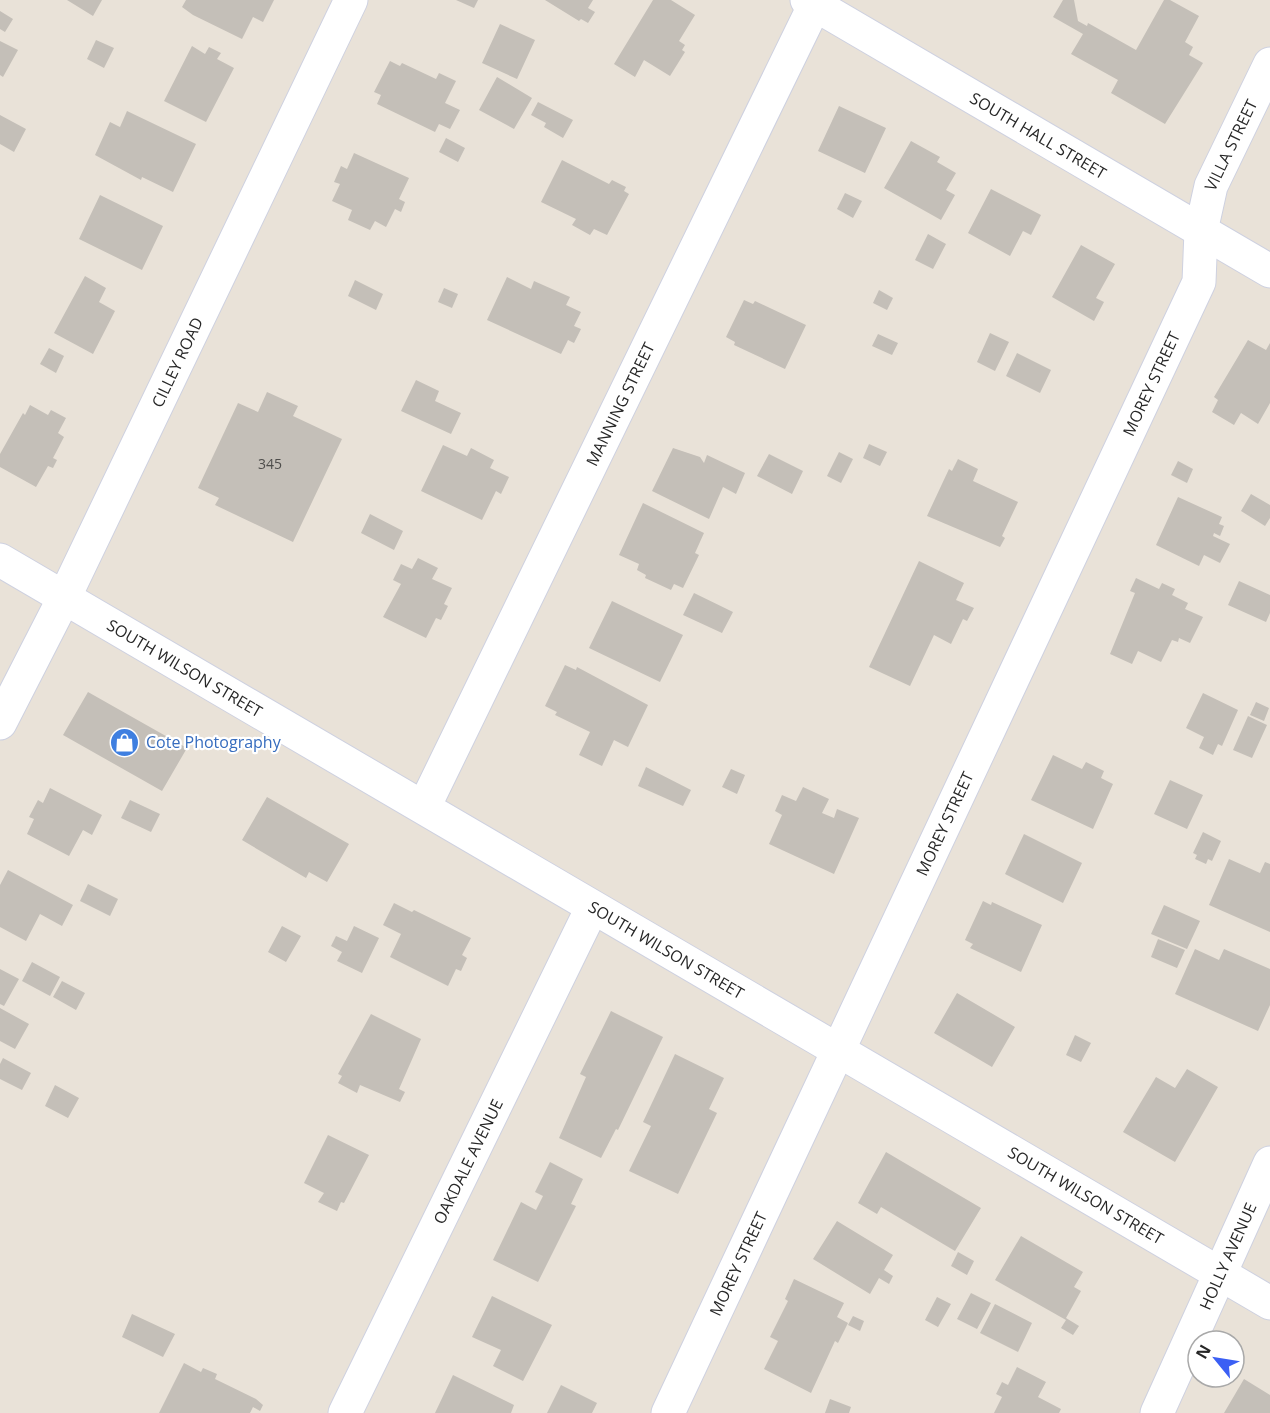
<svg xmlns="http://www.w3.org/2000/svg" width="1270" height="1413" font-family="'Open Sans',sans-serif">
<rect width="100%" height="100%" fill="#e9e2d8"/>
<path fill="#c4bfb8" d="M67,0H102L93,16Z
M186,0H274L263,22L253,17L242,39L193,15L182,7Z
M456,0H478L474,8Z
M545,0H593L588,8L595,12L588,23L581,19L579,21Z
M653,0H671L695,15L679,41L685,45L682,50L685,52L670,76L644,60L635,77L614,64Z
M1063,0H1074L1078,21L1087,26L1088,23L1136,50L1164,0H1170L1199,16L1185,42L1193,47L1189,55L1203,63L1165,124L1111,93L1118,80L1071,54L1083,34L1053,17Z
M0,11L13,19L5,32L0,29Z
M500,24L535,40L517,79L482,63Z
M96,40L114,48L104,68L87,59Z
M0,41L18,50L3,77L0,75Z
M192,46L205,54L209,47L221,53L217,59L234,68L206,122L164,101Z
M390,61L400,66L402,63L436,79L439,73L456,81L445,103L460,110L450,129L439,124L435,132L377,104L381,95L374,92Z
M497,77L532,98L514,129L479,110Z
M538,102L573,120L563,138L544,127L546,123L531,115Z
M839,106L886,128L865,173L818,151Z
M127,111L196,144L173,192L142,177L141,180L95,155L110,122L120,127Z
M0,115L26,129L14,152L0,144Z
M446,138L465,148L458,162L439,152Z
M911,141L940,157L937,162L956,173L946,190L955,195L941,220L884,188Z
M354,153L409,178L399,199L405,202L401,212L395,209L386,227L375,221L370,230L348,220L352,210L332,201L340,184L334,182L341,166L347,169Z
M562,160L609,184L612,180L626,187L624,191L629,194L607,235L594,229L590,235L572,225L576,219L541,202Z
M991,189L1041,215L1031,235L1023,231L1010,256L968,233Z
M845,193L862,201L853,218L837,209Z
M100,195L163,226L142,270L79,239Z
M928,234L946,244L933,269L915,260Z
M1081,245L1115,264L1096,298L1104,302L1094,321L1052,297Z
M85,276L106,288L99,302L115,311L93,354L54,333Z
M507,277L531,289L534,281L570,297L566,305L581,312L574,326L581,329L574,343L568,340L561,354L487,320Z
M355,280L383,294L376,310L348,296Z
M444,288L458,294L452,308L438,302Z
M879,290L893,298L887,310L873,303Z
M744,300L753,304L755,301L806,325L785,369L734,345L735,342L726,337Z
M990,333L1009,342L995,371L977,362Z
M878,334L898,343L892,355L872,346Z
M1248,340L1266,350L1270,343V403L1258,424L1241,413L1234,425L1212,412L1218,400L1214,397Z
M49,348L64,356L56,373L40,364Z
M1017,353L1051,370L1040,393L1006,376Z
M416,380L439,391L435,401L461,413L451,434L401,411Z
M267,392L298,406L293,416L342,439L293,542L215,505L219,498L198,488L238,403L258,412Z
M30,405L48,415L51,410L66,418L58,433L64,437L53,458L57,460L53,468L48,466L36,487L0,467V454L23,413L25,415Z
M869,444L887,452L880,466L863,458Z
M443,445L467,456L471,448L494,460L490,468L509,477L501,494L496,491L482,520L421,491Z
M673,448L700,457L704,463L707,455L745,473L736,494L723,487L709,519L652,491Z
M839,452L853,459L841,483L827,476Z
M769,454L803,471L792,494L757,476Z
M958,459L978,469L973,481L1018,502L1002,536L1005,538L1000,547L927,516L949,469L952,471Z
M1178,461L1193,469L1187,483L1171,475Z
M1251,494L1270,505V518L1265,526L1241,511Z
M1178,497L1222,517L1219,524L1224,526L1220,536L1214,533L1213,536L1230,544L1220,563L1204,555L1199,566L1156,545Z
M643,503L704,533L695,553L699,555L683,588L674,584L671,590L645,578L646,575L637,570L639,564L619,555Z
M370,514L403,531L394,550L361,533Z
M418,558L438,568L432,579L452,588L444,604L448,606L441,620L436,618L426,638L383,617L401,584L393,580L401,564L412,569Z
M919,561L964,583L956,600L974,608L967,621L963,619L951,644L934,635L910,686L869,667Z
M1136,578L1159,589L1162,583L1175,589L1172,595L1188,603L1185,609L1203,617L1190,643L1179,638L1178,642L1172,640L1161,662L1138,651L1132,664L1110,654L1135,593L1130,591Z
M1239,581L1270,595V613L1266,622L1228,605Z
M694,593L733,612L722,633L683,615Z
M612,601L683,635L660,682L589,648Z
M565,665L576,670L577,667L648,705L628,747L614,740L602,766L579,755L590,732L555,715L557,712L545,706Z
M88,692L187,748L162,791L63,735Z
M1203,693L1238,710L1222,746L1218,744L1213,755L1199,748L1204,737L1186,728Z
M1256,702L1269,708L1264,721L1250,715Z
M1248,716L1267,725L1252,758L1233,750Z
M1053,755L1082,769L1086,762L1104,771L1101,778L1113,784L1093,829L1031,800Z
M646,767L691,790L683,806L638,786Z
M731,769L745,775L737,794L722,787Z
M1170,780L1203,795L1187,829L1154,814Z
M803,787L829,799L822,813L834,818L837,809L859,818L834,874L769,844L782,815L775,811L782,795L796,801Z
M50,788L102,815L92,835L83,830L69,856L27,834L34,819L29,817L38,800L43,803Z
M267,797L349,844L327,882L309,872L306,878L242,840Z
M130,800L160,814L151,832L121,818Z
M1203,832L1221,841L1212,861L1208,859L1206,864L1195,859L1197,855L1193,853Z
M1024,834L1082,863L1063,903L1005,874Z
M1229,859L1260,873L1265,862L1270,864V932L1209,905Z
M8,870L73,905L62,926L40,914L26,941L0,927V885Z
M88,884L118,899L110,916L80,901Z
M983,901L991,905L992,902L1042,925L1021,972L970,948L973,944L965,940Z
M394,903L412,912L414,910L471,938L462,955L467,958L461,971L456,969L448,986L390,957L401,934L383,925Z
M1164,905L1200,921L1187,949L1151,934Z
M282,926L301,936L286,962L268,952Z
M354,926L379,938L362,973L337,961L342,952L331,946L336,936L347,941Z
M1158,939L1185,950L1177,968L1151,957Z
M1195,949L1219,960L1224,949L1270,969V1005L1258,1031L1175,994Z
M32,962L60,977L50,996L22,981Z
M0,969L19,979L4,1006L0,1004Z
M62,981L85,993L76,1010L53,997Z
M957,993L1015,1027L992,1067L934,1033Z
M0,1008L29,1024L15,1049L0,1041Z
M611,1011L663,1037L618,1130L616,1129L601,1158L559,1138L586,1077L580,1074Z
M371,1014L421,1039L399,1089L405,1092L400,1102L360,1085L357,1093L338,1083L342,1076L338,1074Z
M1075,1035L1091,1043L1081,1062L1066,1055Z
M675,1054L724,1078L709,1109L717,1113L678,1194L629,1171L651,1126L643,1122Z
M3,1058L31,1073L22,1090L0,1079V1064Z
M1187,1069L1218,1087L1175,1162L1123,1132L1156,1077L1175,1088Z
M55,1085L79,1098L68,1118L45,1106Z
M328,1135L369,1155L344,1203L341,1202L337,1211L318,1202L324,1193L304,1183Z
M886,1152L981,1208L955,1251L881,1207L877,1214L858,1203Z
M550,1162L583,1179L571,1204L576,1206L538,1282L493,1260L521,1202L536,1210L543,1196L535,1192Z
M837,1221L893,1255L884,1270L893,1276L889,1284L879,1278L870,1294L813,1259Z
M1021,1236L1083,1272L1074,1287L1081,1291L1066,1318L1079,1326L1073,1335L1061,1328L1066,1320L995,1280Z
M958,1252L974,1261L967,1275L951,1266Z
M794,1279L844,1303L837,1317L848,1323L838,1343L835,1341L811,1393L764,1369L778,1341L770,1337L788,1301L785,1299Z
M971,1293L991,1303L977,1329L957,1319Z
M492,1296L552,1325L523,1381L493,1366L501,1350L472,1337Z
M937,1297L951,1304L938,1327L925,1320Z
M995,1304L1032,1323L1018,1352L980,1333Z
M132,1314L175,1334L163,1357L122,1337Z
M853,1316L864,1321L860,1331L848,1325Z
M184,1363L201,1372L203,1368L217,1374L215,1379L256,1399L263,1405L260,1411L253,1407L250,1413H159Z
M1017,1367L1046,1382L1038,1397L1061,1409L1059,1413H994L1002,1397L996,1394L1002,1382L1008,1385Z
M453,1375L514,1405L511,1413H435Z
M1244,1379L1270,1395V1413H1224Z
M561,1385L597,1403L592,1413H547Z
M830,1399L851,1407L849,1413H825Z"/>
<g fill="none" stroke-linecap="round" stroke-linejoin="round">
<defs>
<g id="street">
<path id="s1" d="M807,0L1270,271"/>
<path id="s2" d="M0,560L1270,1303"/>
<path id="s3" d="M424,807L817,0"/>
<path id="s4" d="M345,1413L592,908"/>
<path id="s5" d="M668,1413L1199,282L1201,231L1211,186L1270,64"/>
<path id="s6" d="M1157,1413L1270,1163"/>
</g>
<g id="secondary">
<path id="s7" d="M0,723L64,598L351,0"/>
</g>
</defs>
<use href="#street" stroke="#ced1e0" stroke-width="35"/>
<use href="#secondary" stroke="#ced1e0" stroke-width="35"/>
<use href="#street" stroke="#fff" stroke-width="33"/>
<use href="#secondary" stroke="#fff" stroke-width="33"/>
</g>
<defs>
<symbol id="shop-disc" viewBox="-11 -11 22 22"><circle r="9.5" fill="#3f7fe0" stroke="#fff"/><path d="M-5-2.5h2.3a2.7 3.5 0 0 1 5.4 0H5L5.5 6h-11ZM-1.5-2.5h3a1.5 2.3 0 0 0-3 0Z" fill="#fff"/></symbol>
</defs>
<g fill-rule="evenodd">
<use href="#shop-disc" x="108" y="726" width="33" height="33"/>
</g>
<g text-anchor="middle" stroke-width="4.5" stroke-linejoin="round" paint-order="stroke">
<g font-size="14" fill="#4e4d4b">
<text x="270" y="469">345</text>
</g>
<g font-size="16" fill="#272727" stroke="#fff">
<text dy="6" stroke="none"><textPath href="#s1" startOffset="268">SOUTH HALL STREET</textPath></text>
<text dy="6" stroke="none"><textPath href="#s5" startOffset="1392">VILLA STREET</textPath></text>
<text dy="6" stroke="none"><textPath href="#s7" startOffset="402">CILLEY ROAD</textPath></text>
<text dy="6" stroke="none"><textPath href="#s5" startOffset="1137">MOREY STREET</textPath></text>
<text dy="6" stroke="none"><textPath href="#s3" startOffset="448">MANNING STREET</textPath></text>
<text dy="6" stroke="none"><textPath href="#s2" startOffset="214">SOUTH WILSON STREET</textPath></text>
<text dy="6" stroke="none"><textPath href="#s5" startOffset="651">MOREY STREET</textPath></text>
<text dy="6" stroke="none"><textPath href="#s2" startOffset="772">SOUTH WILSON STREET</textPath></text>
<text dy="6" stroke="none"><textPath href="#s4" startOffset="280">OAKDALE AVENUE</textPath></text>
<text dy="6" stroke="none"><textPath href="#s2" startOffset="1258">SOUTH WILSON STREET</textPath></text>
<text dy="6" stroke="none"><textPath href="#s6" startOffset="172">HOLLY AVENUE</textPath></text>
<text dy="6" stroke="none"><textPath href="#s5" startOffset="165">MOREY STREET</textPath></text>
</g>
<g font-size="16" fill="#366cbe" stroke="#fff" text-anchor="start">
<text x="146" y="748">Cote Photography</text>
</g>
</g>
<g transform="translate(1216 1359) rotate(300)"><circle r="28" fill="#ffffff" stroke="#a9a9a9" stroke-width="1.5"/>
<path d="M0-4.5L10 22L0 15L-10 22Z" fill="#3b5ff4"/>
<text y="-9" font-size="16" font-weight="bold" text-anchor="middle" fill="#272727">N</text>
</g>
</svg>
